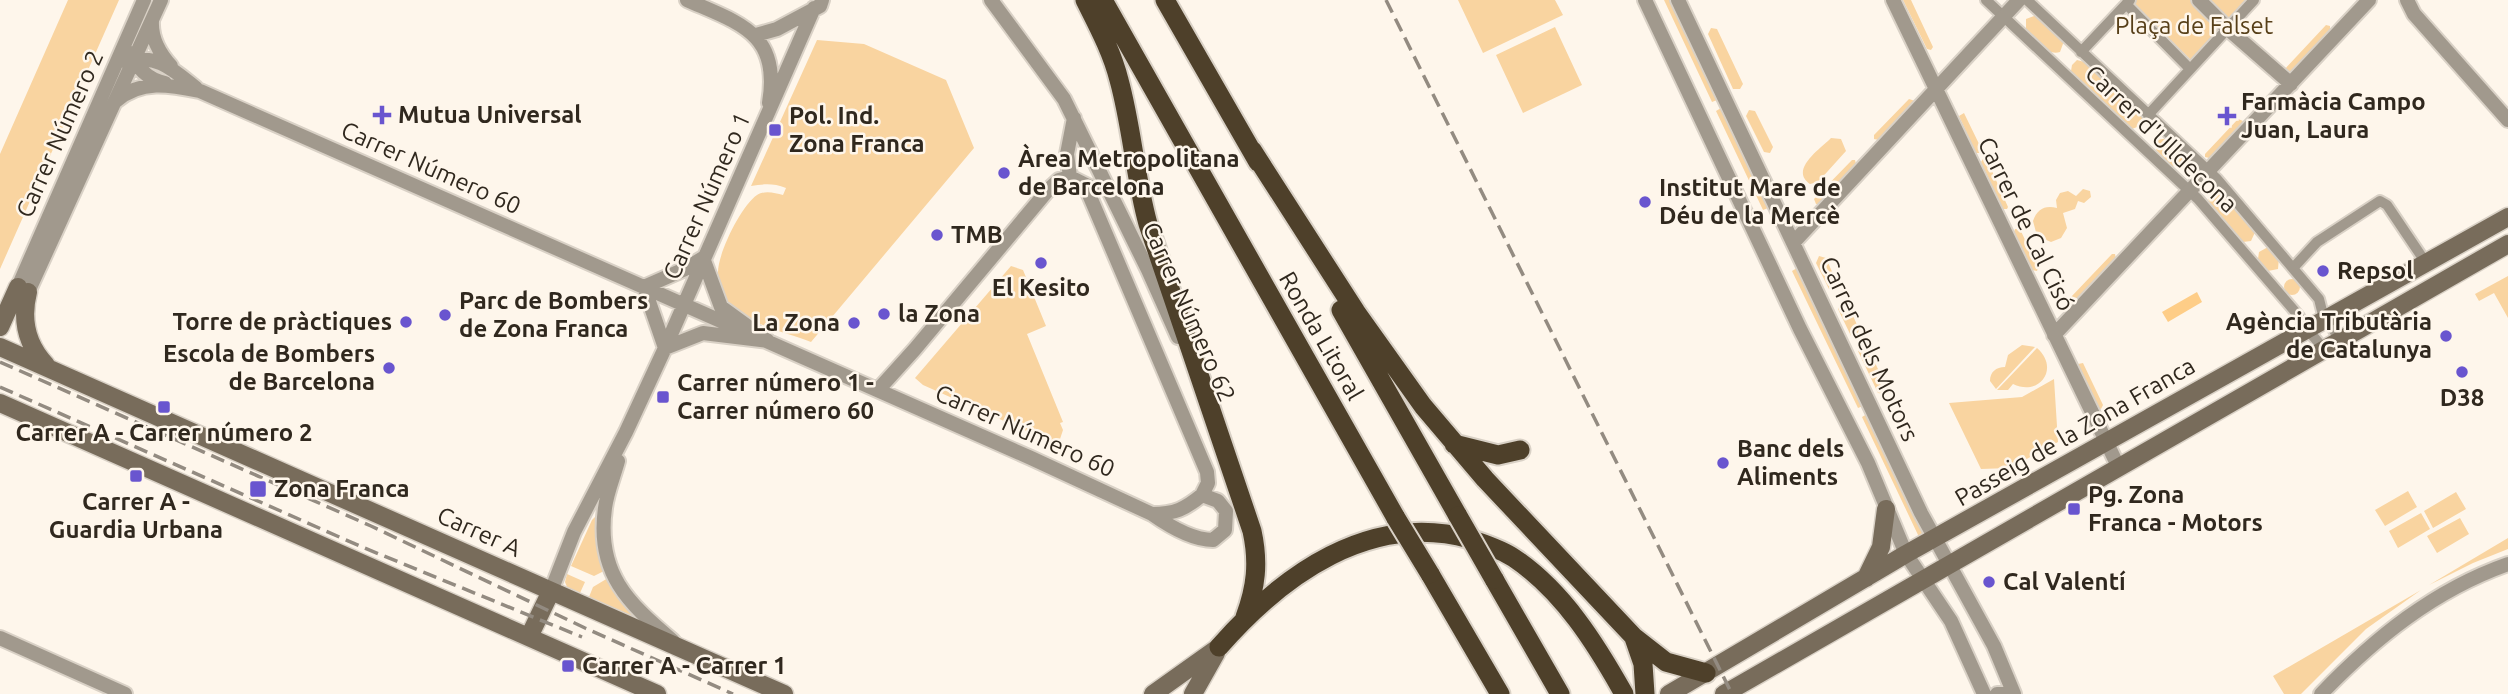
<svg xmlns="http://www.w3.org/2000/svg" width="2508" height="694" font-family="Ubuntu,sans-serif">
<rect width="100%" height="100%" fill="#fef6eb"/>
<path fill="#f9d4a0" d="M68,0H119L0,269V154Z
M1458,0H1555L1563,15L1483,53Z
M1664,0H1670L1717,100L1712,102Z
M1903,0H1911L1933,47L1931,50L1927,49Z
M2130,0H2254L2195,64Z
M2037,15L2064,41L2060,52C2046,56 2035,40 2026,31V19Z
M2326,25L2330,26V29L2289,74L2284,70Z
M1555,27L1582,85L1523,113L1496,55Z
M1711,28L1717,29L1743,84L1740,89H1733L1708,34Z
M817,40L864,44L946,80L974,148L811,342C788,333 748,324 731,306C723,297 718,284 718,272C718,253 741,206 757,195C765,190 775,193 783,195L786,188C773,183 764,184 751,186Z
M2077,60L2088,63L2140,112L2143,117L2137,127L2132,129L2071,71L2072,65Z
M1909,99L1915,101L1913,104L1879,140L1874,139V135Z
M1721,108L1768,208L1763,210L1716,111Z
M1749,110L1755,111L1773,147L1770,153L1764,152L1746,116Z
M1964,113L1982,150L1981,153H1976L1959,116Z
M2238,119L2243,121L2242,123L2209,158L2205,157V154Z
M1831,138L1841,139L1846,151L1818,182L1810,184C1789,170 1820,149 1831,138Z
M2168,138L2184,155L2185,159L2178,167L2172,166L2156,150L2157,140Z
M1983,159L1987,160L2008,207L2007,209H2003L1981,162Z
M1852,160H1855L1856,164L1819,204H1816L1814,199Z
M2083,189L2090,191L2091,197L2084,203L2078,201L2075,209L2063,213L2067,228L2061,238L2051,242L2037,236L2033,221C2037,209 2045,205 2057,208L2056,200L2060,193L2068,191L2076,196Z
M2215,190H2222L2256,230L2251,241L2243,242L2210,203L2208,199L2210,194Z
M2015,229H2020L2038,268L2037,271L2032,270L2014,232Z
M2268,247L2279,257L2278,269L2268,271L2258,259L2259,252Z
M2112,254H2115L2116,259L2076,301H2073L2071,297Z
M1819,256L1826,258L1837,283L1834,289H1829L1816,263Z
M1011,266L1023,270L1046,326L1027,334L1063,422L1060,423L1063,430L1058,445L923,385L915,378Z
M1797,268L1863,406L1858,408L1792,271Z
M2508,276V318L2494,293L2479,301L2475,294Z
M2284 287a8 8 0 1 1 16 0a8 8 0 1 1-16 0Z
M1841,303L1848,305L1859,329L1857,336H1851L1838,309Z
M1861,344L1867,346L1887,388L1885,394L1878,393L1858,351Z
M2022,345L2035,347L1996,389L1990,381C1990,372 1996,367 2005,367L2008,355Z
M2037,348C2060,368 2040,397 2013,384L2008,390H1997Z
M2083,363L2103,405L2101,409L2098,408L2078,366V364Z
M2054,379L2058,442L2010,468L1981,469L1949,403L2022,397Z
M1867,414L1924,536L1919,537L1862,417Z
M2408,491L2417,507L2385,526L2375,510Z
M2456,492L2466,509L2433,528L2424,511Z
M2421,513L2430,529L2398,548L2389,531Z
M596,516L606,570L594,576L571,566L592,520Z
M2460,518L2469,534L2437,553L2427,536Z
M2508,538V549L2473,563L2429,585Z
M567,574L585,582L580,593L567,587L565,582Z
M608,578L633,614L632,616L589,597L593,587Z
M2421,590L2366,629L2301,694H2284L2273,676Z"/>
<path fill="#fecd87" d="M2197,292L2202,302L2168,322L2162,312Z"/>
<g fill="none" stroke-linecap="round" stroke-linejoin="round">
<defs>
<path id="pedestrian" d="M1986,0L2198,199L2298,315L2307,329L2324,349
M2027,0L2217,179L2319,299L2322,311L2340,340
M2126,4L2190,69
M2081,52L2130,0
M2148,115L2254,0
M2294,267L2317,242L2380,201L2387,205L2422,257"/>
<path id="minor" d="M687,0C739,23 781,33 769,103
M991,0L1064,99L1148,270L1178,337
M1645,0L1800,329L1868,463L1906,554L1951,621L1984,694
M1678,0L1921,513L1994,646L2014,694
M1893,0L2118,466
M2199,0L2228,29L2291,84
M2407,0L2414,14L2508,120
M152,21C151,38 160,54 171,66
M756,35L777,29L820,6L822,0
M133,53C137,70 148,79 165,83
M128,64C154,50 177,73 196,88
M116,101C141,79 170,85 200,91L1031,458L1152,514C1169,526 1192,540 1213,540L1225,530L1226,511L1218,501L1202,495C1185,509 1175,514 1152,514
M1070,177L1067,154L1074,118
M1085,185L1207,472L1208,483L1202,495
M1794,242L2019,0
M703,258L721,307L768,341L703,333L665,348L644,287L685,269Z
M18,287L144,0
M28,292L161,0
M2054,335L2369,0
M878,390L915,349L1048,190L1059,180L1070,177L1092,188
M618,461C614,476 607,492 605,508C596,573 628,603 673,641
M551,591L574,532L626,432L665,348L814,8
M0,638L125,694
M1997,694H2003
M2321,694C2375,638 2434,590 2508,564"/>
<path id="secondary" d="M28,292C21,320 26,344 46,365
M0,327L18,287
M0,347L784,694
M0,403L657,694
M1866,578L1881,547L1886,509
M529,637L551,591
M1153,694L1219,647
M1193,694L1216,653
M1669,694L1906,554L2508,217
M1724,694L2508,244"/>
<path id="trunk" d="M1085,0C1098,26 1112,52 1119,80C1132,127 1135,177 1148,224L1252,531C1259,563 1256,587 1245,617
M1103,0L1396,518
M1165,0L1258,162
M1252,150L1356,312L1423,406L1485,479L1634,637L1666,662L1706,673
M1341,310L1458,516
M1454,444L1498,455L1520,450
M1430,574L1500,694
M1494,579L1560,694
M1634,638L1643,664L1645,694
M1219,647C1282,575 1370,511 1470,539C1484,544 1501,549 1514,558C1563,591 1596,644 1624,694"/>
</defs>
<use href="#pedestrian" stroke="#d9d1c6" stroke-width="14"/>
<use href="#minor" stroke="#d9d1c6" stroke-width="18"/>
<use href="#secondary" stroke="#d9d1c6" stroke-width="21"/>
<use href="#trunk" stroke="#d9d1c6" stroke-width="23"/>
<use href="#pedestrian" stroke="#a1998d" stroke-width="10"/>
<use href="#minor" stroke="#a1998d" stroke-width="14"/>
<use href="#secondary" stroke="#786c5b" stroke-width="18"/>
<use href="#trunk" stroke="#4e402a" stroke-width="19"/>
<path stroke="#938b81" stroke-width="3.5" stroke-dasharray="14 7" stroke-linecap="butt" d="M1386,0L1732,694
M0,362L371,526L585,628L733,694
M0,387L362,547L582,637"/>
<defs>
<path id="trunk-bridge" d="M1458,516L1494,579
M1396,518L1430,574"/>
</defs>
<use href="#trunk-bridge" stroke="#d9d1c6" stroke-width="23" stroke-linecap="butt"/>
<use href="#trunk-bridge" stroke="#4e402a" stroke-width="19"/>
</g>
<g fill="#6955cf" stroke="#fef6eb" stroke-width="2.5">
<path d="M378.5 104.5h7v7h7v7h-7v7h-7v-7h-7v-7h7z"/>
<path d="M2223.5 105.5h7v7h7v7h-7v7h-7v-7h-7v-7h7z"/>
<rect x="768" y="123" width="14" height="14" rx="3.5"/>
<circle cx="1004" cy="173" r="7"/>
<circle cx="1645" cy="202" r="7"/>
<circle cx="937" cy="235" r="7"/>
<circle cx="1041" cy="263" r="7"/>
<circle cx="2323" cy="271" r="7"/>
<circle cx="884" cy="314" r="7"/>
<circle cx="445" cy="315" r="7"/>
<circle cx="406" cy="322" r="7"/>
<circle cx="854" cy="323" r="7"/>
<circle cx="2446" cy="336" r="7"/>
<circle cx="389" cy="368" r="7"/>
<circle cx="2462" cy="372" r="7"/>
<rect x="656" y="390" width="14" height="14" rx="3.5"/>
<rect x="157" y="400" width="14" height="14" rx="3.5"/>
<circle cx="1723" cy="463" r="7"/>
<rect x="129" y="469" width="14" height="14" rx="3.5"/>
<rect x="249" y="480" width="18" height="18" rx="3.5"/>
<rect x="2067" y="502" width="14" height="14" rx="3.5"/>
<circle cx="1989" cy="582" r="7"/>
<rect x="561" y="659" width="14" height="14" rx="3.5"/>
</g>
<g text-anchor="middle" stroke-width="5" stroke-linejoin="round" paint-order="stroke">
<g font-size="24" fill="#573f18" stroke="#fef6eb">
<text x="2194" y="34">Plaça de Falset</text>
</g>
<g font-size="24" font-weight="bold" fill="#30281e" stroke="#fef6eb" text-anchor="start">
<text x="2241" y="110">Farmàcia Campo<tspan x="2241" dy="28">Juan, Laura</tspan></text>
<text x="398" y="123">Mutua Universal</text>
<text x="789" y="124">Pol. Ind.<tspan x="789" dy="28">Zona Franca</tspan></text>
<text x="1018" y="167">Àrea Metropolitana<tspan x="1018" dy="28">de Barcelona</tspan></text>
<text x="1659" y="196">Institut Mare de<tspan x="1659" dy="28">Déu de la Mercè</tspan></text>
<text x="951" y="243">TMB</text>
<text x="2337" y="279">Repsol</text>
<text x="1041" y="296" text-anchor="middle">El Kesito</text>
<text x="459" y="309">Parc de Bombers<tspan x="459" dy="28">de Zona Franca</tspan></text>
<text x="898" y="322">la Zona</text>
<text x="392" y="330" text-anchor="end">Torre de pràctiques</text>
<text x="2432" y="330" text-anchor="end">Agència Tributària<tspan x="2432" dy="28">de Catalunya</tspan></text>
<text x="840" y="331" text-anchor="end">La Zona</text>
<text x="375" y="362" text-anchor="end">Escola de Bombers<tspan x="375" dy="28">de Barcelona</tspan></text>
<text x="677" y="391">Carrer número 1 -<tspan x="677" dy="28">Carrer número 60</tspan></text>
<text x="2462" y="406" text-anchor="middle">D38</text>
<text x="164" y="441" text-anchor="middle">Carrer A - Carrer número 2</text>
<text x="1737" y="457">Banc dels<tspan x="1737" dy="28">Aliments</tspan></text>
<text x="274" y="497">Zona Franca</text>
<text x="2088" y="503">Pg. Zona<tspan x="2088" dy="28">Franca - Motors</tspan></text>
<text x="136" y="510" text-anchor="middle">Carrer A -<tspan x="136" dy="28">Guardia Urbana</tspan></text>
<text x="2003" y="590">Cal Valentí</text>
<text x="582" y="674">Carrer A - Carrer 1</text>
</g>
<g font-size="24" fill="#30281e" stroke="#fef6eb">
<text transform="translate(60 134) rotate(-66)" y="8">Carrer Número 2</text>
<text transform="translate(2161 139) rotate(44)" y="8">Carrer d'Ulldecona</text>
<text transform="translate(431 168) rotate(24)" y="8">Carrer Número 60</text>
<text transform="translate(707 196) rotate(-66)" y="8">Carrer Número 1</text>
<text transform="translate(2026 224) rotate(64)" y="8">Carrer de Cal Cisó</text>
<text transform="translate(1189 312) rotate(66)" y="8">Carrer Número 62</text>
<text transform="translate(1321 336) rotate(60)" y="8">Ronda Litoral</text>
<text transform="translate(1869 349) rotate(65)" y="8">Carrer dels Motors</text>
<text transform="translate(1025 431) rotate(24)" y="8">Carrer Número 60</text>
<text transform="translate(2075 432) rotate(-30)" y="8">Passeig de la Zona Franca</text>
<text transform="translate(479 532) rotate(24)" y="8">Carrer A</text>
</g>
</g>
</svg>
